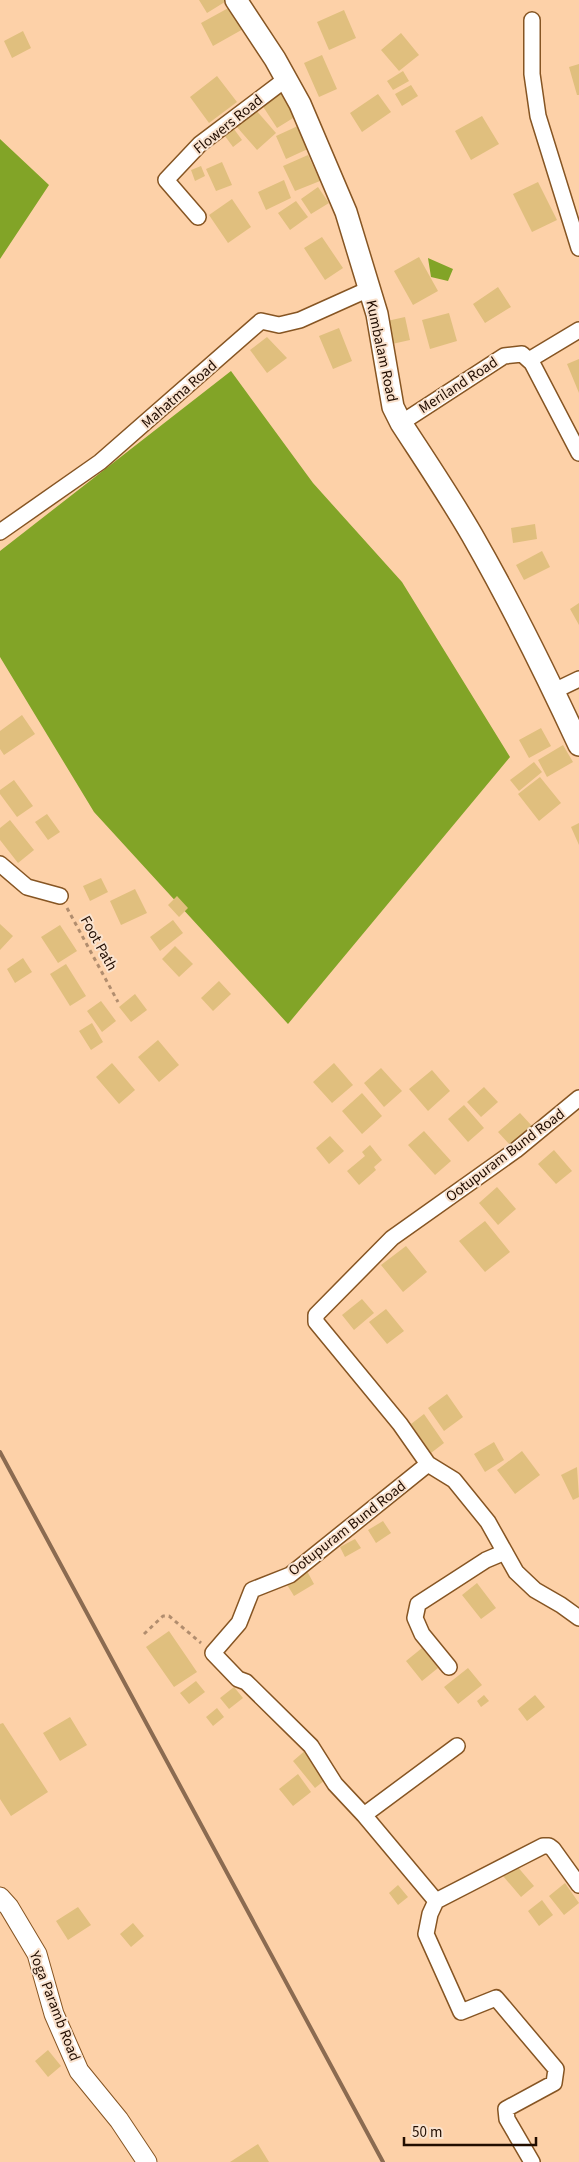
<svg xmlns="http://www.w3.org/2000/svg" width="579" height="2162" font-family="'Source Sans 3',sans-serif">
<rect width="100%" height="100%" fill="#fdd1a8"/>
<path fill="#82a427" d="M0,139L49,185L0,259Z
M428,258L453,269L448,281L431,277Z
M231,371L313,483L402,582L510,757L288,1024L94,812L0,657V551Z"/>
<path fill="#e0bf7e" d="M199,0H228L207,13Z
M232,6L245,28L213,46L201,23Z
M344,10L356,38L329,50L317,22Z
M23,31L31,48L12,58L4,41Z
M401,33L419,55L399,71L381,50Z
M322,55L337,89L319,97L304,63Z
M579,64V95H577L569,67Z
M403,71L409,81L393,90L387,81Z
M217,76L237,102L209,123L190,97Z
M411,85L418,96L402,106L395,94Z
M283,92L298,115L277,128L262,105Z
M378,94L391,112L362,132L350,113Z
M255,109L276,133L257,150L236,126Z
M482,116L499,144L471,160L455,131Z
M231,125L242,140L233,147L222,132Z
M300,125L310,148L286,159L276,136Z
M308,155L320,181L295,191L283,166Z
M222,162L232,185L216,191L206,169Z
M201,166L205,176L195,181L191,170Z
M284,180L291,198L266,210L258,192Z
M538,182L557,220L532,232L513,194Z
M318,187L329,203L311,214L301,199Z
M232,199L251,227L228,243L209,215Z
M296,201L308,217L290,230L278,213Z
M322,237L343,268L325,280L304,248Z
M419,257L438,291L413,305L394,271Z
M498,287L511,307L485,323L473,304Z
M449,313L457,341L430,349L422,320Z
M405,317L410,340L392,344L387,321Z
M339,328L352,361L333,369L319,336Z
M267,337L287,358L267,373L250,350Z
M579,359V393L567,364Z
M535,524L537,539L513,543L511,528Z
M542,551L550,567L524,580L516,565Z
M579,603V625L570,609Z
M22,715L35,734L4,755L0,749V731Z
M541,728L551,746L529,758L519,740Z
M563,745L573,762L547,777L538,760Z
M534,762L542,772L519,791L510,780Z
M540,777L561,803L539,821L518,794Z
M14,780L33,806L17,817L0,794V790Z
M47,814L60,832L48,840L35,822Z
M10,820L34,850L18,863L0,840V828Z
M579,823V845L571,827Z
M101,878L108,892L90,901L83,886Z
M135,889L147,913L121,925L110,901Z
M177,896L188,908L179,917L168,905Z
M173,920L183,933L160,951L150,937Z
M0,924L13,936L0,950Z
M60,925L77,951L58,963L41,937Z
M175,946L193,964L179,977L162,959Z
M23,958L32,972L15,983L7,969Z
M66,964L86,996L70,1006L50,974Z
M219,981L231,994L213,1011L201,998Z
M135,994L147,1010L131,1022L119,1007Z
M101,1001L116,1021L102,1032L87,1011Z
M92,1023L103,1042L91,1050L79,1031Z
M158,1040L179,1065L159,1082L138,1057Z
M112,1063L135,1090L119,1104L96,1077Z
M334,1063L353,1085L332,1103L313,1082Z
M381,1068L402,1091L384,1107L364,1083Z
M432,1070L450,1091L428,1111L409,1089Z
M484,1087L498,1102L481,1117L467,1102Z
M362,1093L382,1116L362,1134L342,1111Z
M464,1105L484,1128L468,1142L448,1119Z
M520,1113L532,1126L510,1145L498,1132Z
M424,1131L451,1161L435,1175L408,1145Z
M330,1136L344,1151L329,1164L316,1148Z
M370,1145L382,1160L374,1167L376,1170L359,1185L347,1171L365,1156L362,1152Z
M554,1150L572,1171L556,1184L538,1164Z
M497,1187L516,1209L498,1225L479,1203Z
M485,1221L510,1252L485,1272L459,1241Z
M406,1246L427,1272L403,1292L381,1265Z
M362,1299L374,1313L354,1330L342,1315Z
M386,1309L404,1331L387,1344L369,1322Z
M447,1394L463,1417L444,1431L428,1408Z
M424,1414L444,1443L431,1453L411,1424Z
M494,1442L504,1460L485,1472L474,1454Z
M522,1451L540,1475L515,1494L497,1470Z
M577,1467L579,1497L573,1500L561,1475Z
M383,1521L391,1533L376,1543L368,1530Z
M355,1539L361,1548L345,1557L340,1547Z
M307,1571L314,1584L294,1596L286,1583Z
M477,1583L496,1608L481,1619L462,1595Z
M169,1631L197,1672L174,1687L146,1647Z
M422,1648L438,1668L422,1681L406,1661Z
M468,1668L482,1685L458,1704L444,1687Z
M196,1681L205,1692L189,1704L180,1693Z
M234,1687L243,1698L229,1709L220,1698Z
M484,1695L489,1701L481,1707L477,1701Z
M535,1695L545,1707L527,1721L518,1709Z
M217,1708L224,1717L213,1726L206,1717Z
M70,1717L87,1745L60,1761L43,1733Z
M3,1723L48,1792L11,1816L0,1799V1724Z
M307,1749L316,1760L312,1764L325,1780L315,1788L293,1761Z
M298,1774L311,1792L293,1806L279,1789Z
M516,1865L534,1886L521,1897L503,1876Z
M565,1883L579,1903L564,1915L549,1896Z
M398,1885L408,1897L398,1905L389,1893Z
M542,1900L553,1915L539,1926L528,1911Z
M78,1907L91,1925L68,1940L56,1921Z
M133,1923L144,1936L131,1947L120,1934Z
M48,2050L61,2066L48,2077L35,2061Z
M258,2144L269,2162H230Z"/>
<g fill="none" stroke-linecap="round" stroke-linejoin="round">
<defs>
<path id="minor" d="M532,20V74L538,116L579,248
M198,217L166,180L200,144L286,79
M529,360L579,330
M401,423L504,356L522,354L532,363L579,453
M0,532L100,462L261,321L279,325L300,320L369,289
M554,691L579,679
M0,864L27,887L60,896
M579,1098L516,1150L392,1238L316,1315V1322L400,1424L428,1464L454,1480L488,1522L516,1572L535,1590L561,1605L579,1618
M428,1464L290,1575L252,1590L239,1623L213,1653L238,1679L246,1682L311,1746L335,1784L364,1815L436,1901
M449,1667L422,1634L415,1618L418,1604L486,1560L505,1552
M364,1815L457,1746
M436,1901L430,1914L426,1934L461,2012L496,1998L556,2069L554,2083L506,2109L507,2119L532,2162
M436,1901L543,1846H549L553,1849L579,1885"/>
<path id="tertiary" d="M0,1897L9,1907L37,1954L54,2014L79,2071L119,2120L147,2162"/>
<path id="secondary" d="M236,0L275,59L300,104L346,212L377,314L393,407L401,423C425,460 450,497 472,535C511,603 546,674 579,745"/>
</defs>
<use href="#minor" stroke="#865523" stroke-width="18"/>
<use href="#tertiary" stroke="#865523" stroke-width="21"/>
<use href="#secondary" stroke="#865523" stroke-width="24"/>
<path stroke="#b18d6e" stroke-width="3" stroke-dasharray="4 4" stroke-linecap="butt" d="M67,908L118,1002
M144,1634L163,1616H169L201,1643"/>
<use href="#minor" stroke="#fff" stroke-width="15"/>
<use href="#tertiary" stroke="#fff" stroke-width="19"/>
<use href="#secondary" stroke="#fff" stroke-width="21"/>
<path stroke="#8b6b51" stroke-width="4" d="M0,1452L383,2162"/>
</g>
<g text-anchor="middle" stroke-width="4" stroke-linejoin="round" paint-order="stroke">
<g font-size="15" fill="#210d00" stroke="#fae3cf">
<text transform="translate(228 124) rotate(-39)" y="5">Flowers Road</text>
<text transform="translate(382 351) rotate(78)" y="5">Kumbalam Road</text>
<text transform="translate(458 385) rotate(-33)" y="5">Meriland Road</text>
<text transform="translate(179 394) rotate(-41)" y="5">Mahatma Road</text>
<text transform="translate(99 943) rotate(61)" y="5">Foot Path</text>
<text transform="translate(505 1155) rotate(-37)" y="5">Ootupuram Bund Road</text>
<text transform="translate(347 1528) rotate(-38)" y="5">Ootupuram Bund Road</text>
<text transform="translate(55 2006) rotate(69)" y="5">Yoga Paramb Road</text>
</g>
</g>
<path d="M404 2137v8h132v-8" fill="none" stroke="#210d00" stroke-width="2.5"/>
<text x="412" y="2137" font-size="15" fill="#210d00" stroke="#fae3cf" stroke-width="4" paint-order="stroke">50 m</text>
</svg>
